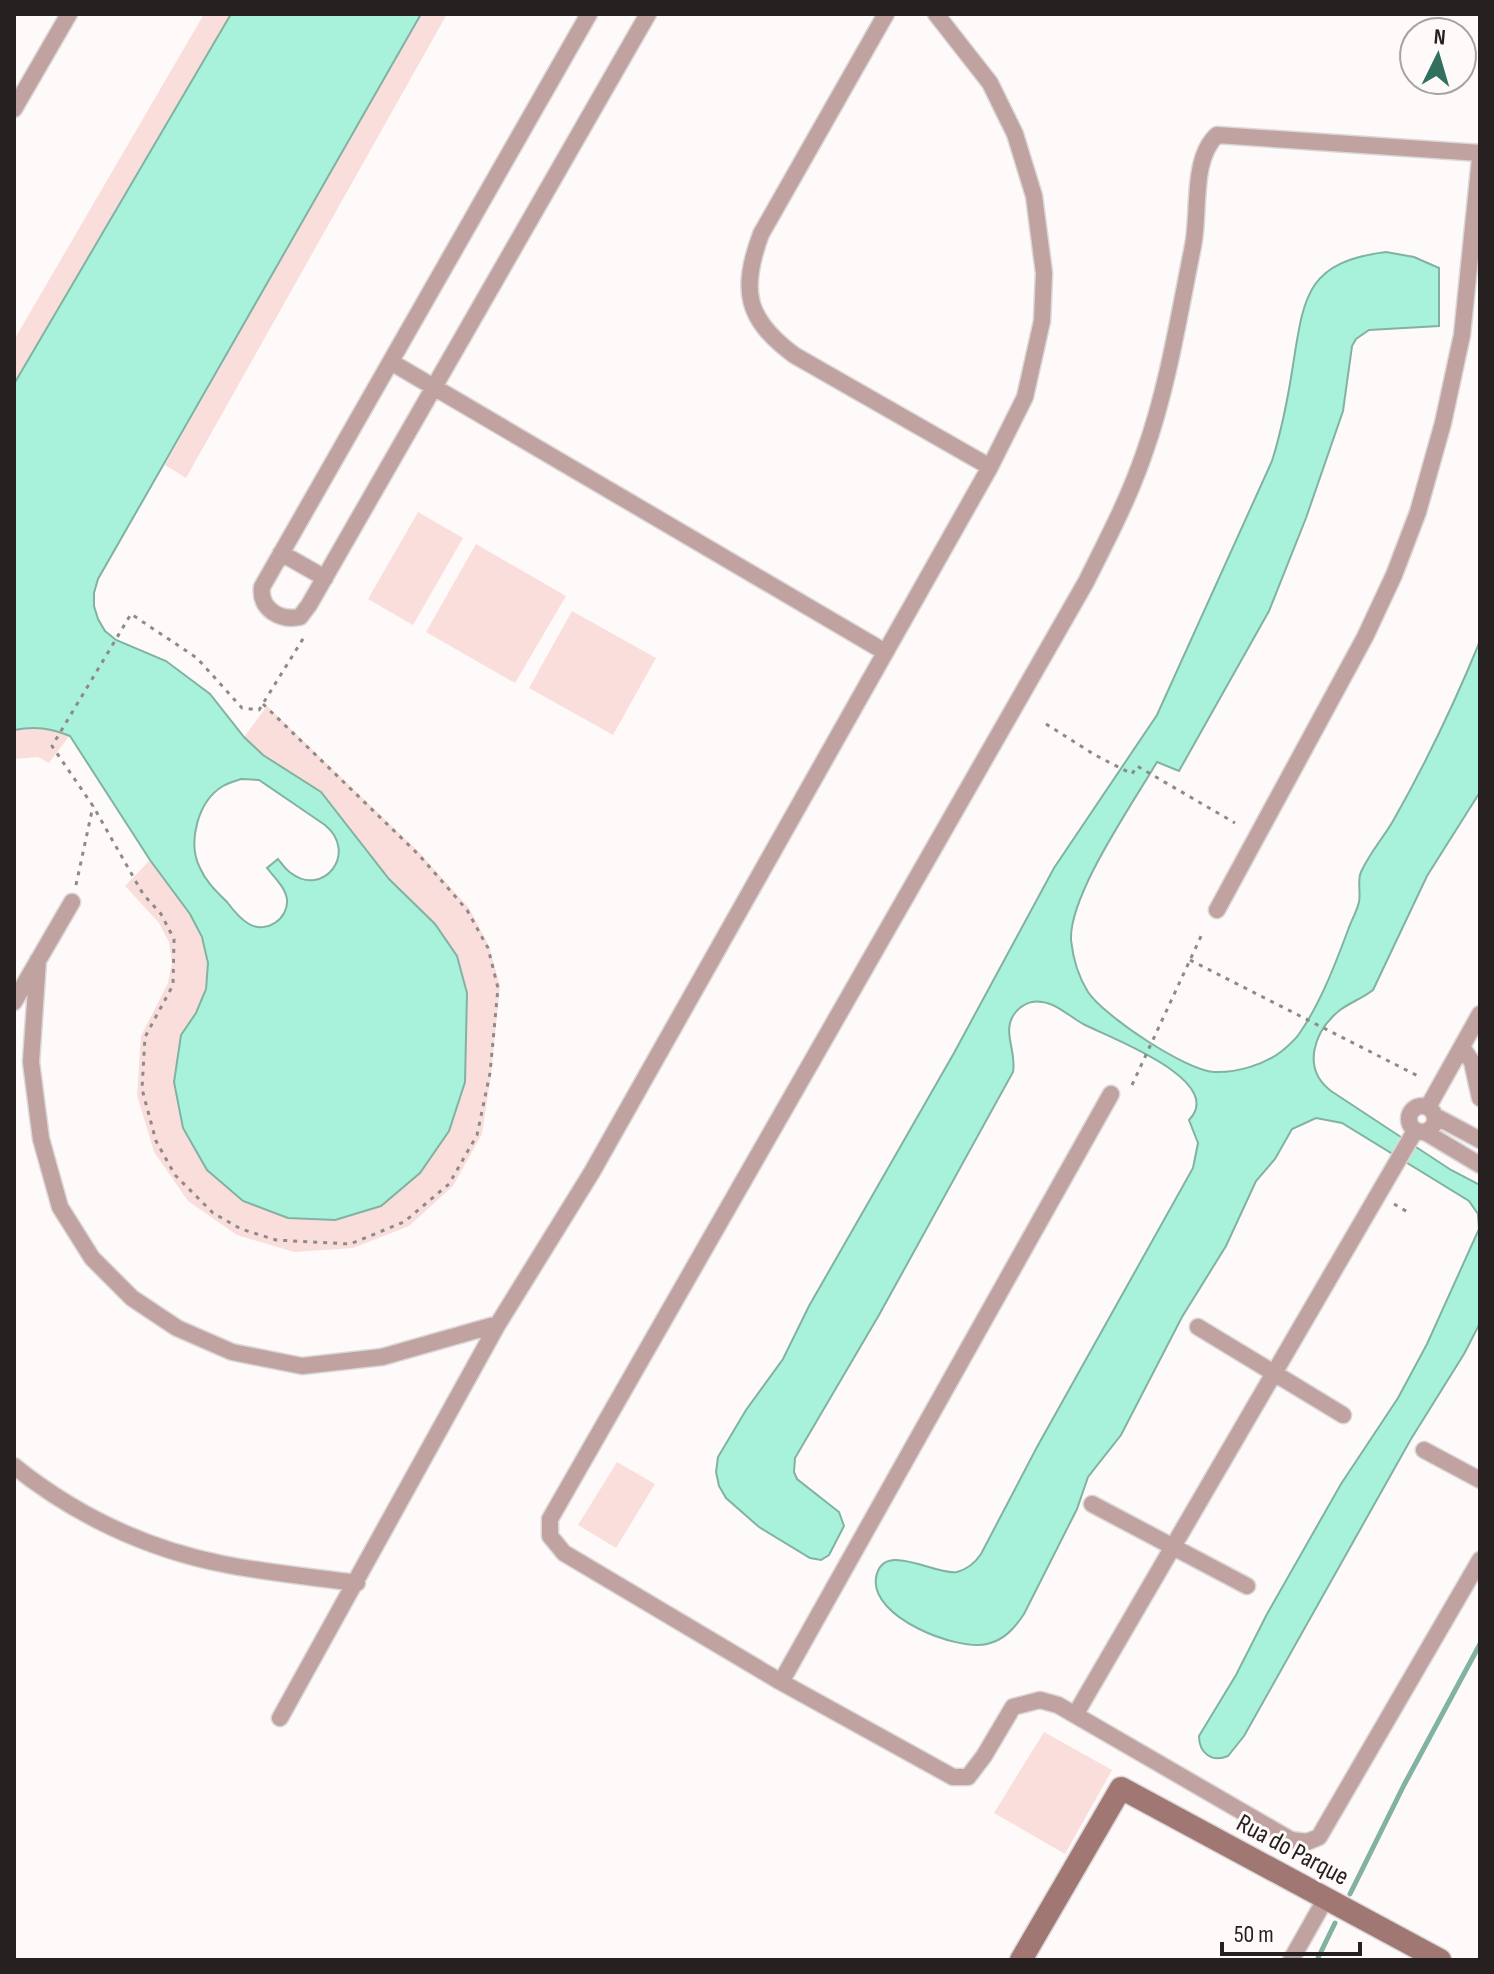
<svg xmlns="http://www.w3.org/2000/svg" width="1494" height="1974" font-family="'Sofia Sans Condensed',sans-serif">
<rect width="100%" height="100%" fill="#fefafa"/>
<path fill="#fadedc" d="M204,14H231L14,384V340Z
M421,14H447L186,478L165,465Z
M418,512L463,538L413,625L368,599Z
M476,544L566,596L515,683L426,632Z
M572,611L656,658L613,735L529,688Z
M267,706L419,852L469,908L489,946L500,986L491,1075L482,1134L453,1186L409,1226L353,1248L294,1252L237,1235L188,1201L154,1152L137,1095L141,1036L168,983L172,963L169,942L159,923L125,886L150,860C196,922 235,961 181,1035L207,1170L243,1201L288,1218L335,1220L381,1206L435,924L389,879L321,792L263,755L244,737Z
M33,727L52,729L70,735L49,763L38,757L14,759V730Z
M617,1462L655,1484L616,1548L578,1525Z
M1044,1732L1112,1770L1065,1854L994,1813Z"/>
<path fill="#a8f1da" stroke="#81b2a2" stroke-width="2" fill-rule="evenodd" d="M231,14H421L98,579L94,593V606L98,619L105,631L116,640L166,661L210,694L244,737L263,755L321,792L389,879L435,924L457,956L467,993L465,1082L449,1131L420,1173L381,1206L335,1220L288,1218L243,1201L207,1170L183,1128L174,1082L181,1035L196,1013L206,989L208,963L202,937L190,914L150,860L70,736C50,728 35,726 14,730V384ZM241,779L259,780L325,825C359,853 323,898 291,873C286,870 282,864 278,859L267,868C274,877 285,887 287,899C289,919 266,934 249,924C240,919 233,910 227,902C217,892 206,882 200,868C187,842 198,801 223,786C228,783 235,781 241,779Z
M1386,252L1414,257L1439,268V326L1369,330L1356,339L1352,346L1343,411L1306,518L1269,611L1179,771L1157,762C1133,803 1069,895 1071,940C1073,959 1078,976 1088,992C1104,1016 1185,1070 1214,1072C1236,1073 1264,1065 1282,1051C1288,1046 1295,1040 1299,1034C1320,1004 1335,965 1348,930C1351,921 1357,911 1359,902C1361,892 1357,881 1361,872C1369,854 1383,838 1393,821C1426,763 1455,702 1480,641V792L1427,876L1373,990C1363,998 1351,1002 1340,1010C1314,1031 1301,1068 1331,1091L1451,1170L1480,1185V1323L1464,1354L1411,1439L1244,1736L1228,1756C1212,1763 1199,1753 1199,1736L1236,1675L1267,1614L1341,1484L1398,1398L1427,1344L1479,1229L1478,1214L1469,1201L1342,1123L1316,1118L1292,1129L1275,1159L1256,1181L1226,1246L1182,1317L1121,1435L1088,1477L1077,1509L1024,1614C1014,1629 1004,1640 987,1644C956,1651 870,1617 876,1578C882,1539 935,1576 957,1572C968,1569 975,1563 981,1554L1037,1447L1193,1168L1198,1143L1189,1120C1227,1081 1111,1038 1085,1025C1071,1018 1058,1004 1042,1002C1032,1000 1022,1004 1015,1013C1001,1031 1017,1051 1013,1072L879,1315L795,1458L794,1472L797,1479L839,1512L844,1526L829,1555L821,1560L810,1558L759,1527L726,1498L719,1486L716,1472L718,1457L746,1410L783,1359L809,1306L954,1053L1054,868L1157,715L1272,461C1282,429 1288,398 1293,365C1304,295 1307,262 1386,252Z"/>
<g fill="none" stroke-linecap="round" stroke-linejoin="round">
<path stroke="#81b2a2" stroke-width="5" d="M1350,1894L1404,1785L1480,1644
M1317,1960L1335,1923"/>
<defs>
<path id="street" d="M589,14L262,587C259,609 280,621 300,617L309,605L648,14
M886,14L761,234C740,291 746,319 794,355L990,467
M14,109L69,14
M1480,153L1217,135C1191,159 1200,212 1193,246C1179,315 1168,387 1144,454C1129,498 1107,540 1086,582L550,1519V1536L564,1553L781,1682L953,1777H968L984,1756L1013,1707L1040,1700L1058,1705L1291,1840L1307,1842L1319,1837L1480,1560
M391,362L885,652
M281,553L325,578
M1217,910L1365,637L1394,575L1418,512L1443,423L1462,335L1480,159
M38,960L31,1062L41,1139L60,1207L92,1258L132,1298L177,1328L232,1352L302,1366L382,1357L498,1324
M14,1002L72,902
M1462,1047L1472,1062L1480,1098
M1409 1119a13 13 0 1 1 26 0a13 13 0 1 1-26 0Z
M1428,1107L1480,1014
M1435,1116L1480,1140
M1425,1132L1480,1165
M1198,1327L1343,1415
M1424,1450L1480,1480
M14,1466C75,1515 147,1549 223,1564C267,1573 313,1577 357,1583
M1092,1504L1247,1586
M781,1682L1111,1094
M1075,1715L1415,1131
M280,1718L498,1324L592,1172L990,467L1025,397L1042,321L1044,273L1034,196L1015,134L990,83L936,14
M1291,1960L1326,1898"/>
<path id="secondary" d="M1021,1960L1121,1788L1440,1960"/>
</defs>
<use href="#street" stroke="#dbd7d7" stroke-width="19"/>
<use href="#secondary" stroke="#dbd7d7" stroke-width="25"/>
<path stroke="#8f8a8a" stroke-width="3" stroke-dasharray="4 6" stroke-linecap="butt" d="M263,704L419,855L467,910L488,948L498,988L490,1073L477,1135L449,1184L404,1222L350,1244L276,1240L241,1229L213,1213L175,1175L156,1141L142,1089L145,1037L173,985L174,939L161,914L143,894L93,806L52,746L131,614L197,658L242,708L259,710L306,634
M1046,724L1095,755L1132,774L1137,766L1235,823
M76,885L93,806
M1190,960L1420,1077
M1132,1085L1203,932
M1394,1204L1411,1214"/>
<use href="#street" stroke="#c0a2a0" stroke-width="16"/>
<use href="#secondary" stroke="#a17774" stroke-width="22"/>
</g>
<g text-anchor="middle" stroke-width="6" stroke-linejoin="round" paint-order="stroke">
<g font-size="26" fill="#262020" stroke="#fefafa">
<text transform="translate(1293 1849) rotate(28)" y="9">Rua do Parque</text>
</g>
</g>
<rect width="1494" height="1974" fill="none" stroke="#262020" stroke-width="32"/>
<g transform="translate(1438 56) rotate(5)"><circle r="38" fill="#fefafa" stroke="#a8a3a3" stroke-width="2"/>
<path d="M0-6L14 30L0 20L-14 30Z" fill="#31705f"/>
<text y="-12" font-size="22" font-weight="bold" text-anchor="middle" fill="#262020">N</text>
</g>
<path d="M1222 1942v12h138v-12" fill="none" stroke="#262020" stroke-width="4"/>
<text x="1234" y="1942" font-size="24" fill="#262020" stroke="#fefafa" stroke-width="6" paint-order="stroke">50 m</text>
</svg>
